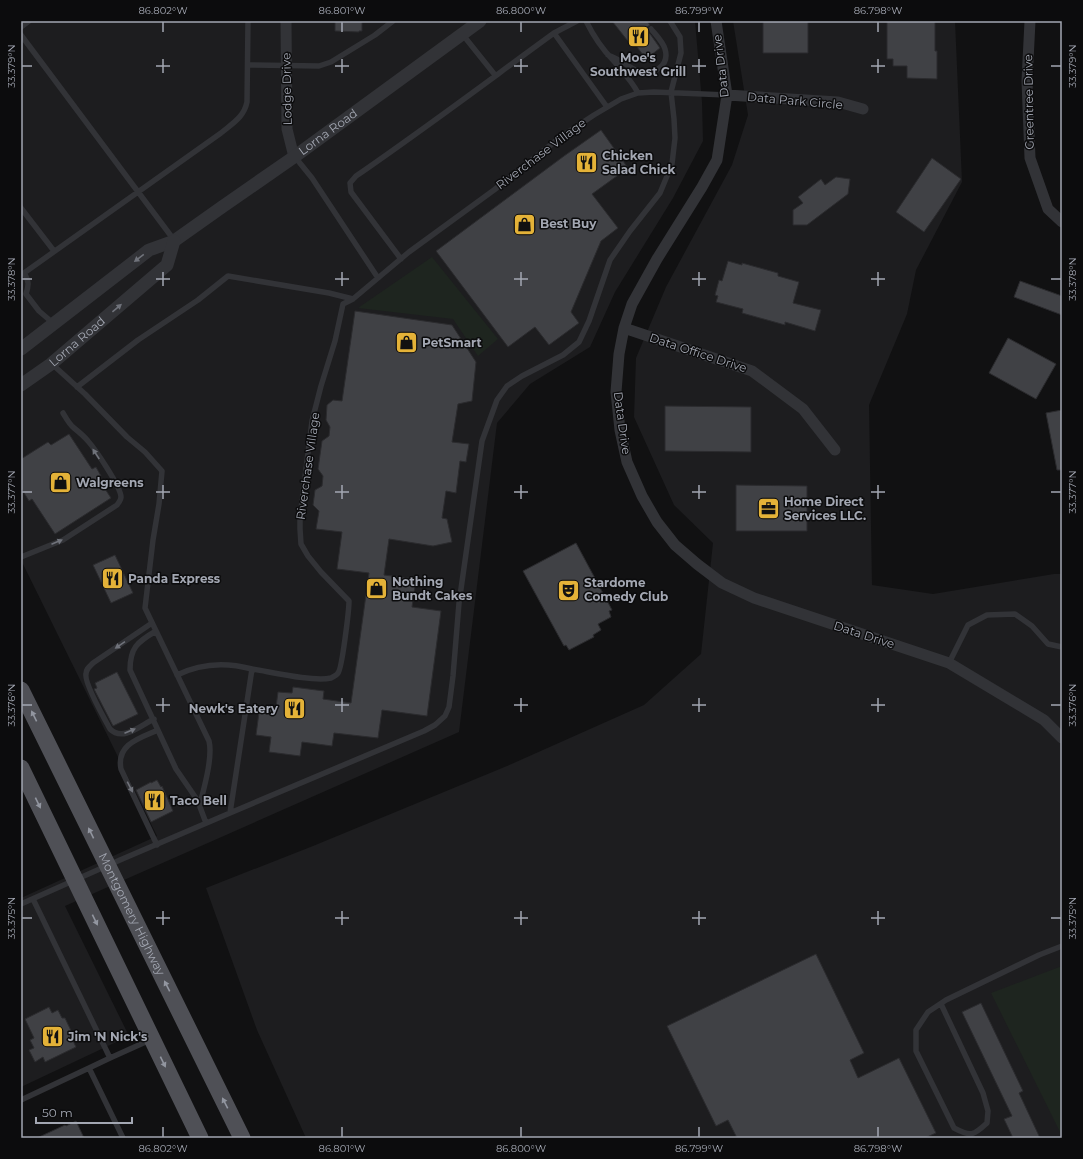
<svg xmlns="http://www.w3.org/2000/svg" width="1083" height="1159" font-family="Montserrat,sans-serif">
<rect width="100%" height="100%" fill="#111112"/>
<path fill="#1d1d1f" d="M21,21H695L702,102L703,141L673,198L615,292L590,347L530,384L497,423L459,732L65,906L129,1036L21,1087V898L157,836L21,560Z
M733,21H955L962,182L916,270L907,314L869,405L872,585L933,594L1054,574H1062V1138H306L257,1030L206,888L313,846L507,766L644,705L701,654L713,543L674,505L634,417L636,358L666,287L732,165L748,115Z"/>
<path fill="#1e251f" d="M432,257L498,339L478,356L453,319L358,308Z
M1062,966V1136L991,993Z"/>
<path fill="#404145" stroke="#2b2b2e" d="M335,21H362V31H359V32L335,31Z
M612,21H647L650,25L647,27L648,31L660,48L646,59L634,43L631,45Z
M763,21H808V53H763Z
M887,21H935V51H937V79L907,78V66H893V59H887Z
M601,130L628,168L592,194L618,228L601,241L571,312L579,323L549,345L535,327L508,347L436,251L564,156Z
M932,158L961,179L924,232L896,212Z
M836,177L850,179L848,194L807,225H793V210L803,203L798,197L821,179L825,185Z
M728,261L742,265V263L778,273V276L799,282L793,303L821,310L815,331L785,322V325L742,313L743,309L716,302L718,296L715,295L719,280L722,281Z
M1020,281L1062,296V315L1014,297Z
M355,311L452,325L476,362L472,401L458,404L452,442L469,444L466,462L460,461L456,493L446,491L442,518L447,519L452,542L433,546L389,539L384,575L416,579L412,607L441,611L427,716L382,710L378,738L334,733L332,746L302,742L300,756L269,752L271,737L256,735L260,705L276,707L278,692L292,693L293,687L324,691L323,699L351,703L369,573L337,569L342,532L316,529L319,511L313,505L315,490L322,486L323,476L318,469L322,441L329,436L330,427L326,420L327,405L333,400L342,401Z
M1008,338L1056,364L1036,399L989,373Z
M665,406L751,407V452L665,451Z
M1062,410V470H1057L1046,413Z
M69,434L92,469L96,467L101,476L98,478L111,498L55,534L32,499L29,501L21,488V459L48,442L51,445Z
M736,485L807,486V531H736Z
M576,543L612,610L609,611L611,617L598,624L601,630L593,635L594,637L569,650L566,645L564,646L523,571Z
M115,555L133,593L111,603L93,565Z
M117,672L138,714L113,726L95,691L94,689L97,688L95,683Z
M157,780L161,787L162,786L173,811L151,822L136,790L151,782V783Z
M816,954L864,1053L850,1060L858,1078L899,1058L936,1133L925,1138H737L728,1120L716,1126L667,1026Z
M981,1003L1023,1091L1019,1093L1040,1138H1013L1004,1119L1012,1116L962,1012Z
M49,1007L52,1013L58,1010L62,1018H65L75,1039L73,1041L76,1047L45,1062L43,1057L35,1062L29,1050L34,1048L30,1040L34,1038L25,1019Z
M76,1121L84,1138H37L65,1125L66,1126Z"/>
<g fill="none" stroke-linecap="round" stroke-linejoin="round">
<path stroke="#323337" stroke-width="5.5" d="M586,21C593,35 602,49 613,60C622,71 632,81 638,93
M21,27L29,21
M554,33L577,21
M21,35L174,240
M463,35L495,75
M608,55C620,59 628,67 638,71C653,76 670,66 665,49C663,42 656,35 651,29
M248,65L319,66L331,62L375,35L393,21
M295,157L312,178L378,278
M21,208L54,251
M401,259L351,192L350,183L356,176C423,130 488,81 554,33L607,107
M53,323L39,311L26,294C29,285 29,281 24,273L221,133C233,123 244,117 247,102L248,21
M52,364L85,394L127,437L145,452L162,471L159,504L153,540L145,608L209,741C213,757 204,788 200,804L176,769L130,670C130,648 137,642 156,631
M77,387L138,340L198,300L228,276L329,293L353,299
M21,557L63,540L117,505C119,502 121,500 121,497C121,487 95,449 88,441C84,436 79,432 74,428C69,424 66,418 63,413
M152,623L93,663C89,667 86,669 86,674C84,682 105,720 110,729C123,742 141,725 154,719
M949,663L968,625L987,615L1015,614L1032,626L1048,644L1062,647
M177,675C201,663 226,662 252,669
M200,804V807L206,823
M230,813L424,731L435,725L445,716L449,707L453,676L459,603L482,441L497,400L507,386L522,376L563,355L579,342L589,321L610,260L630,231L660,193L672,164L675,138L674,119L671,92L681,53L680,37L670,21
M157,845L121,769C116,744 140,738 158,730
M33,899L110,1058L150,1040
M21,904L120,860L230,813L252,669C271,672 313,682 331,678C333,677 337,675 338,673C342,669 349,610 349,601L321,572L308,556L301,544L300,529V517L312,421L321,386L335,341L343,304L353,299L409,252L494,190L562,136L594,115L621,99L638,93L654,92L727,95
M941,1004L983,1093L988,1111L987,1123C973,1136 971,1137 954,1128L916,1051V1030L928,1012L946,1000L1039,955L1062,946
M110,1058L89,1068L123,1138
M21,1100L89,1068"/>
<path stroke="#323337" stroke-width="11" d="M286,21L287,129L294,157
M716,21L727,95L717,160L702,187L657,259L632,304L624,328L619,354L616,392L620,430L627,462L642,496L657,522L675,545L697,564L722,583L754,598L949,663L1044,720L1062,738
M1030,21L1027,81L1030,158L1048,209L1062,222
M727,95L838,102L863,109
M624,328L752,371L803,409L835,450"/>
<g stroke="#323337" stroke-width="13">
<path id="s1" d="M21,349L149,250L174,241L222,207L294,157L480,21"/>
<path id="s2" d="M21,385L51,364L167,265L174,241"/>
</g>
<g stroke="#4f5056" stroke-width="17">
<path id="s3" d="M21,690L242,1138"/>
<path d="M21,768L200,1138"/>
</g>
</g>
<defs><path id="oneway-solid" d="M-6-.8H1V-3.2L6.5 0L1 3.2V.8H-6Z"/></defs>
<g fill="#70737b">
<use href="#oneway-solid" transform="translate(139 258) rotate(143)"/>
<use href="#oneway-solid" transform="translate(117 308) rotate(-40)"/>
<use href="#oneway-solid" transform="translate(96 454) rotate(-123)"/>
<use href="#oneway-solid" transform="translate(57 542) rotate(-23)"/>
<use href="#oneway-solid" transform="translate(120 645) rotate(146)"/>
<use href="#oneway-solid" transform="translate(130 731) rotate(-23)"/>
<use href="#oneway-solid" transform="translate(130 787) rotate(63)"/>
</g>
<g fill="#9296a0">
<use href="#oneway-solid" transform="translate(34 716) rotate(-116)"/>
<use href="#oneway-solid" transform="translate(38 803) rotate(64)"/>
<use href="#oneway-solid" transform="translate(91 833) rotate(-116)"/>
<use href="#oneway-solid" transform="translate(95 920) rotate(64)"/>
<use href="#oneway-solid" transform="translate(167 986) rotate(-117)"/>
<use href="#oneway-solid" transform="translate(163 1062) rotate(64)"/>
<use href="#oneway-solid" transform="translate(225 1103) rotate(-117)"/>
</g>
<path fill="none" stroke="#a3a7b2" stroke-width="1.5" d="M163,22V32M342,22V32M521,22V32M699,22V32M878,22V32M163,59V73M342,59V73M521,59V73M699,59V73M878,59V73M22,66H32M156,66H170M335,66H349M514,66H528M692,66H706M871,66H885M1051,66H1061M163,272V286M342,272V286M521,272V286M699,272V286M878,272V286M22,279H32M156,279H170M335,279H349M514,279H528M692,279H706M871,279H885M1051,279H1061M163,485V499M342,485V499M521,485V499M699,485V499M878,485V499M22,492H32M156,492H170M335,492H349M514,492H528M692,492H706M871,492H885M1051,492H1061M163,698V712M342,698V712M521,698V712M699,698V712M878,698V712M22,705H32M156,705H170M335,705H349M514,705H528M692,705H706M871,705H885M1051,705H1061M163,911V925M342,911V925M521,911V925M699,911V925M878,911V925M22,918H32M156,918H170M335,918H349M514,918H528M692,918H706M871,918H885M1051,918H1061M163,1127V1137M342,1127V1137M521,1127V1137M699,1127V1137M878,1127V1137"/>
<defs>
<symbol id="restaurant-square" viewBox="-11 -11 22 22"><rect x="-9" y="-9" width="18" height="18" rx="4" fill="#e4b238" stroke="#0c0c0d"/><path d="M-5-6h1v4h1v-4h1v4h1v-4h1v5L-1.5 .5V6h-2V.5L-5-1ZM5-6V6H3V1.5H1.5Q1.5-4 5-6Z" fill="#111"/></symbol>
<symbol id="shop-square" viewBox="-11 -11 22 22"><rect x="-9" y="-9" width="18" height="18" rx="4" fill="#e4b238" stroke="#0c0c0d"/><path d="M-5-2.5h2.3a2.7 3.5 0 0 1 5.4 0H5L5.5 6h-11ZM-1.5-2.5h3a1.5 2.3 0 0 0-3 0Z" fill="#111"/></symbol>
<symbol id="office-square" viewBox="-11 -11 22 22"><rect x="-9" y="-9" width="18" height="18" rx="4" fill="#e4b238" stroke="#0c0c0d"/><path d="M-6-3h4V-5.5h4V-3h4V5H-6ZM-1-4.5V-3h2v-1.5ZM-6 0V1H6V0Z" fill="#111"/></symbol>
<symbol id="theatre-square" viewBox="-11 -11 22 22"><rect x="-9" y="-9" width="18" height="18" rx="4" fill="#e4b238" stroke="#0c0c0d"/><path d="M-5-5.5Q0-4 5-5.5V0Q5 5 0 6Q-5 5-5 0ZM-3.3-2.5H-1v1.5H-3.3ZM1-2.5H3.3v1.5H1ZM-2.8 1Q0 5.5 2.8 1Z" fill="#111"/></symbol>
</defs>
<g fill-rule="evenodd">
<use href="#restaurant-square" x="626" y="24" width="25" height="25"/>
<use href="#restaurant-square" x="574" y="150" width="25" height="25"/>
<use href="#shop-square" x="512" y="212" width="25" height="25"/>
<use href="#shop-square" x="394" y="330" width="25" height="25"/>
<use href="#shop-square" x="48" y="470" width="25" height="25"/>
<use href="#office-square" x="756" y="496" width="25" height="25"/>
<use href="#restaurant-square" x="100" y="566" width="25" height="25"/>
<use href="#shop-square" x="364" y="576" width="25" height="25"/>
<use href="#theatre-square" x="556" y="578" width="25" height="25"/>
<use href="#restaurant-square" x="282" y="696" width="25" height="25"/>
<use href="#restaurant-square" x="142" y="788" width="25" height="25"/>
<use href="#restaurant-square" x="40" y="1024" width="25" height="25"/>
</g>
<g text-anchor="middle" stroke-width="3" stroke-linejoin="round" paint-order="stroke">
<g font-size="12" font-weight="bold" fill="#a3a7b2" stroke="#0c0c0d" text-anchor="start">
<text x="638" y="62" text-anchor="middle">Moe's<tspan x="638" dy="14">Southwest Grill</tspan></text>
<text x="602" y="160">Chicken<tspan x="602" dy="14">Salad Chick</tspan></text>
<text x="540" y="228">Best Buy</text>
<text x="422" y="347">PetSmart</text>
<text x="76" y="487">Walgreens</text>
<text x="784" y="506">Home Direct<tspan x="784" dy="14">Services LLC.</tspan></text>
<text x="128" y="583">Panda Express</text>
<text x="392" y="586">Nothing<tspan x="392" dy="14">Bundt Cakes</tspan></text>
<text x="584" y="587">Stardome<tspan x="584" dy="14">Comedy Club</tspan></text>
<text x="278" y="713" text-anchor="end">Newk's Eatery</text>
<text x="170" y="805">Taco Bell</text>
<text x="68" y="1041">Jim 'N Nick's</text>
</g>
<g font-size="12" fill="#a3a7b2" stroke="#0c0c0d">
<text transform="translate(721 66) rotate(-97)" y="4">Data Drive</text>
<text transform="translate(287 89) rotate(-91)" y="4">Lodge Drive</text>
<text transform="translate(795 101) rotate(5)" y="4">Data Park Circle</text>
<text transform="translate(1029 102) rotate(-91)" y="4">Greentree Drive</text>
<text dy="4" stroke="none"><textPath href="#s1" startOffset="377">Lorna Road</textPath></text>
<text transform="translate(541 154) rotate(-37)" y="4">Riverchase Village</text>
<text dy="4" stroke="none"><textPath href="#s2" startOffset="71">Lorna Road</textPath></text>
<text transform="translate(698 353) rotate(18)" y="4">Data Office Drive</text>
<text transform="translate(622 423) rotate(82)" y="4">Data Drive</text>
<text transform="translate(308 466) rotate(-82)" y="4">Riverchase Village</text>
<text transform="translate(864 635) rotate(18)" y="4">Data Drive</text>
<text dy="4" stroke="none"><textPath href="#s3" startOffset="250">Montgomery Highway</textPath></text>
</g>
</g>
<rect width="1083" height="1159" fill="none" stroke="#0c0c0d" stroke-width="44"/>
<path d="M36 1117v6h96v-6" fill="none" stroke="#a3a7b2" stroke-width="2"/>
<text x="42" y="1117" font-size="12" fill="#a3a7b2" stroke="#0c0c0d" stroke-width="3" paint-order="stroke">50 m</text>
<rect x="22" y="22" width="1039" height="1115" fill="none" stroke="#a3a7b2" stroke-width="1.5"/>
<g font-size="10" text-anchor="middle" fill="#a3a7b2">
<text x="163" y="14">86.802°W</text>
<text x="342" y="14">86.801°W</text>
<text x="521" y="14">86.800°W</text>
<text x="699" y="14">86.799°W</text>
<text x="878" y="14">86.798°W</text>
<text transform="translate(11 66) rotate(-90)" y="4">33.379°N</text>
<text transform="translate(1072 66) rotate(-90)" y="4">33.379°N</text>
<text transform="translate(11 279) rotate(-90)" y="4">33.378°N</text>
<text transform="translate(1072 279) rotate(-90)" y="4">33.378°N</text>
<text transform="translate(11 492) rotate(-90)" y="4">33.377°N</text>
<text transform="translate(1072 492) rotate(-90)" y="4">33.377°N</text>
<text transform="translate(11 705) rotate(-90)" y="4">33.376°N</text>
<text transform="translate(1072 705) rotate(-90)" y="4">33.376°N</text>
<text transform="translate(11 918) rotate(-90)" y="4">33.375°N</text>
<text transform="translate(1072 918) rotate(-90)" y="4">33.375°N</text>
<text x="163" y="1152">86.802°W</text>
<text x="342" y="1152">86.801°W</text>
<text x="521" y="1152">86.800°W</text>
<text x="699" y="1152">86.799°W</text>
<text x="878" y="1152">86.798°W</text>
</g>
</svg>
